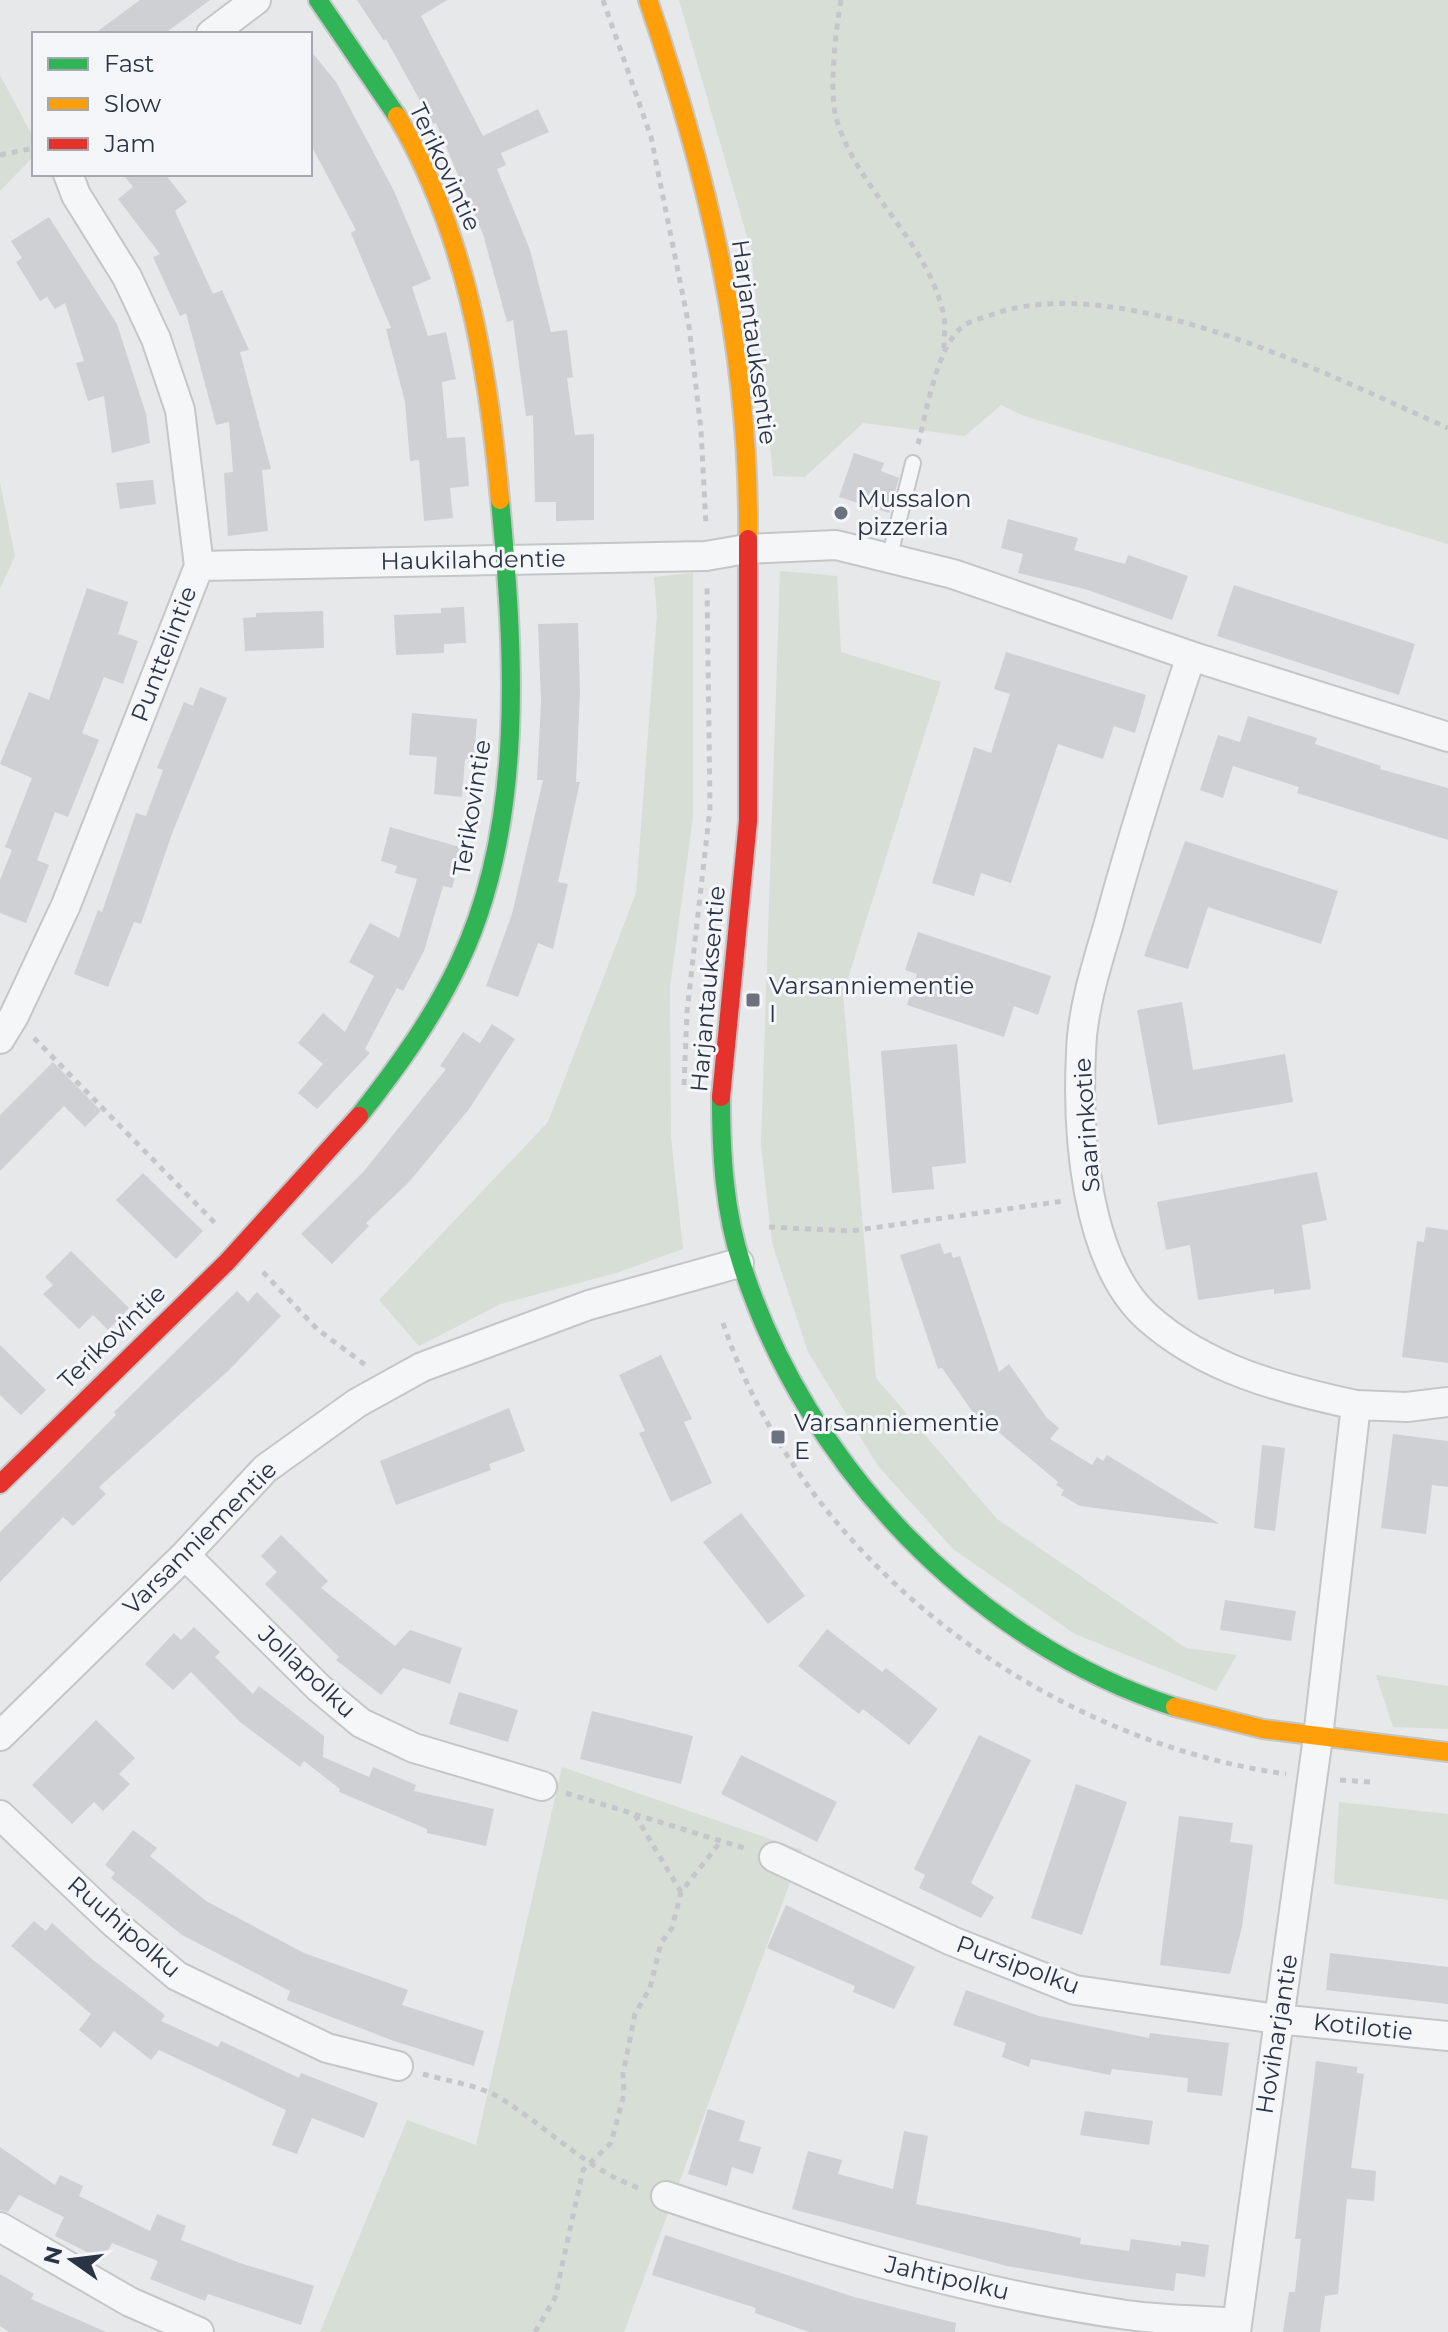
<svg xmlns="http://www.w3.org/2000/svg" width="1448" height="2332" font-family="Montserrat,sans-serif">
<rect width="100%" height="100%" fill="#e6e8ea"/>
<path fill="#d6ded6" d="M679,0H1448V544L1024,416L1001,405L965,436L863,423L805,477L773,476L751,250Z
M0,75L34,139V156L0,191Z
M0,483L15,556L0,589Z
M780,571L837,576L841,652L941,682L843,994L876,1378L997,1519L1186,1648L1237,1655L1216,1691L1075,1634L953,1549L878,1466L808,1352L772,1243L761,1145Z
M693,573V817L670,987L671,1137L683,1249L616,1273L501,1304L419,1346L379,1300L548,1122L636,893L657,614L654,577Z
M1376,1675L1448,1686V1729L1393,1727Z
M562,1767L802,1850L624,2332H320L407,2120L476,2145Z
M1339,1802L1448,1814V1900L1334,1884Z"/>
<path fill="#ced0d3" d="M140,0H210L164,34H94Z
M357,0H447L421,16L483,136L538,109L549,132L501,153L506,165L497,169L530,250L551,332L567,330L573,377L567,378L575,435L594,434V520L556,521V502H535L533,415L526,416L513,320L507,322L483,234L436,123L433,124L386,39L384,41Z
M310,50L336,82L394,191L431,279L412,287L428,336L446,332L456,379L442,382L447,438L465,437L469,486L450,488L453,518L424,521L419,460L410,461L405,402L386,329L391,328L351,233L356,230L310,143Z
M123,174H165L187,202L175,211L213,294L222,290L249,350L240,352L271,469L262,470L268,531L228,536L224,473L233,472L229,422L216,425L186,313L180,316L153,257L160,254L118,199L133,187Z
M49,217L117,324L146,414L150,443L112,453L104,396L88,401L76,363L84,361L65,303L55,309L47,297L40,301L16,262L22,258L11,241Z
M854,453L884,463L881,471L899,478L889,513L839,497Z
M153,480L156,504L120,509L116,483Z
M1008,519L1078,538L1074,550L1125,564L1128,555L1188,576L1172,620L1085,589L1018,573L1023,554L1001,548Z
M1234,585L1415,644L1399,695L1217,636Z
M87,588L128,602L118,634L138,641L123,684L104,677L82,733L99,740L68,817L55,812L37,860L49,865L26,923L0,913V880L12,850L5,847L32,778L0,764L29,692L49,700Z
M464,607L466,643L444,644V653L396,655L394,615L441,613V608Z
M323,611L324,648L245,651L243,618L256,617V613Z
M578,623L580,692L576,782H580L558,882L568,884L553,949L538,943L518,997L486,986L512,914L543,780H537L541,702L538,624Z
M1006,652L1146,695L1135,733L1114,726L1103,759L1058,744L1011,883L981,873L974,896L932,883L974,747L991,753L1010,694L994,689Z
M200,687L227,698L173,831L141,924L134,922L108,987L74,974L98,910L102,912L136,813L146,816L163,770L157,768L184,702L193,706Z
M412,713L477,719L474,759H465L462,797L434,794L437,757L409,755Z
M1248,716L1317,738L1315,744L1381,766L1380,769L1448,788V840L1297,793L1299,787L1233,766L1223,798L1200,790L1218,735L1240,742Z
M390,827L463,848L452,888L443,886L424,951L403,991L397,988L365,1049L370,1053L317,1109L298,1093L323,1064L298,1043L323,1013L345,1032L374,976L349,962L370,923L399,938L417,879L395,873L397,866L381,861Z
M1185,841L1338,891L1321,944L1208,907L1188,969L1144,956Z
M918,932L1051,976L1038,1015L1014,1006L1004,1037L907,1005L917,974L905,970Z
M1182,1002L1193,1070L1285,1054L1293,1102L1158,1125L1137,1010Z
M492,1024L515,1039L469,1109L410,1181L366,1223L369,1226L332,1264L301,1234L364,1171L446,1069L440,1066L463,1032L480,1043Z
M957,1044L966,1163L932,1167L934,1189L892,1193L881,1051Z
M53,1062L101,1111L85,1127L64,1106L0,1171V1115Z
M1317,1172L1327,1220L1302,1225L1311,1289L1274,1294V1289L1198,1300L1190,1245L1166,1250L1157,1202Z
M143,1173L203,1231L176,1259L116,1200Z
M1426,1227L1448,1230V1363L1402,1357L1417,1241L1424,1242Z
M940,1243L944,1254L951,1252L953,1258L960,1256L999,1372L1009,1364L1047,1418L1059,1428L1050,1439L1092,1465L1097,1457L1103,1461L1107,1455L1220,1524L1080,1506L1061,1495L1064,1490L1056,1485L1058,1482L983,1419L979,1421L942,1368L938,1369L900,1255Z
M71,1251L129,1308L108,1330L93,1315L79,1329L43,1294L53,1285L45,1277Z
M237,1291L248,1302L257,1292L281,1316L228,1371L99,1487L106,1494L73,1526L63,1517L0,1582V1532L116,1415L114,1412Z
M0,1345L46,1390L21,1415L0,1395Z
M661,1355L692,1419L684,1422L712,1483L671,1502L639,1433L645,1431L619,1375Z
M509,1408L525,1451L489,1464L491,1470L396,1505L380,1461Z
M1393,1434L1448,1441V1487L1432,1485L1426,1534L1381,1528Z
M1262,1445L1285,1448L1275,1531L1254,1528Z
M741,1513L805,1596L768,1624L703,1542Z
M281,1535L328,1581L321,1588L395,1646L410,1630L462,1648L450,1684L403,1668L381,1695L336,1660L339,1657L265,1584L277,1572L261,1556Z
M1225,1600L1296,1611L1291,1641L1220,1630Z
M194,1627L220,1652L215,1657L253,1694L259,1686L324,1736L323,1757L369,1777L373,1767L416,1785L414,1791L494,1809L486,1846L427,1833V1829L339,1792L340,1789L304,1761L300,1767L240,1722L191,1672L173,1690L145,1664L174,1633L181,1640Z
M827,1629L882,1672L886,1668L938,1709L909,1745L863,1709L859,1714L798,1666Z
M459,1692L518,1710L508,1742L449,1724Z
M592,1711L693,1736L681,1784L580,1759Z
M96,1720L135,1758L119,1774L130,1784L103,1811L94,1802L72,1824L32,1785Z
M979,1735L1031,1760L971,1883L994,1897L981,1918L919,1888L925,1875L914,1869Z
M741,1755L837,1802L817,1842L721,1794Z
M1076,1784L1127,1802L1082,1935L1031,1918Z
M1179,1816L1233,1823L1230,1842L1253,1845L1242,1927L1230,1974L1160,1965Z
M133,1830L157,1848L150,1856L206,1901L304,1953L408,1990L402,2005L484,2031L474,2066L394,2041L287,2000L290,1991L182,1935L111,1878L115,1873L105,1865Z
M786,1905L915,1967L894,2009L853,1992L855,1986L767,1948Z
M34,1921L46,1931L52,1923L93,1960L165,2015L161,2021L218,2047L221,2041L299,2078L301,2073L378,2103L364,2138L312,2118L297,2154L272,2145L286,2110L159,2050L151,2060L114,2031L101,2048L79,2030L91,2014L11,1946Z
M1330,1953L1448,1967V2004L1326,1990Z
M966,1990L1039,2016L1149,2038L1150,2033L1229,2043L1222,2096L1187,2092L1188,2078L1112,2069L1110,2075L1031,2059L1029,2067L1002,2057L1006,2043L953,2025Z
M1316,2061L1357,2067V2073L1364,2074L1351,2168L1376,2171L1374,2201L1347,2199L1338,2294L1325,2296L1320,2332H1283L1289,2292H1295L1301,2239H1295Z
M708,2109L745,2121L739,2141L761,2147L753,2174L732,2167L727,2186L688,2174Z
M1085,2111L1153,2121L1149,2145L1080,2135Z
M904,2131L928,2136L916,2204L1081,2238L1080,2244L1129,2251L1131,2239L1181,2246V2241L1209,2245L1205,2277L1176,2273L1174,2291L1094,2281L1007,2266L792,2209L808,2151L842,2160L838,2174L893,2189Z
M0,2147L55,2185L60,2175L83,2186L79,2196L150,2231L157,2214L186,2226L181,2240L240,2263L314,2286L301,2325L208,2294L205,2301L150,2279L158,2261L112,2243L103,2260L55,2236L64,2217L19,2195L8,2212L0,2210Z
M665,2235L854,2297L956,2323L955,2332H809L755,2313L756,2308L652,2275Z
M0,2274L34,2294L31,2299L106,2332H9L0,2326Z"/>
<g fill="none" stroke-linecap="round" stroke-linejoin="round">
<defs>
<path id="lane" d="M889,559L913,463"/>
<path id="street" d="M211,34L256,0
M199,566L706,556L746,549L836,545L953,574L1191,656L1448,737
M1191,656C1162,744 1133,833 1109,923C1097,964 1082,1009 1081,1053C1077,1132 1085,1259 1146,1316C1204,1369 1282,1389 1356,1405
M0,1039L14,1016L66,905L199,566L180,410L156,339L127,277L76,195L68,174
M185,1555L319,1688L361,1723L414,1748L542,1786
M0,1736L185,1555L265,1469L357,1403L422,1367L589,1305L739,1263
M0,1815L114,1923L177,1976L327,2048L398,2066
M774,1857L952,1941L1075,1990L1277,2019L1448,2036
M666,2196C816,2247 970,2293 1127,2315C1163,2320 1200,2320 1237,2323
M0,2227L130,2302L199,2332
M1236,2332L1318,1737L1356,1405L1407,1407L1448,1402"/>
<path id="fast" d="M318,0L397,116
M721,1097C721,1153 724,1211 742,1265C805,1464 975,1643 1175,1707
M359,1116C397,1068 433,1018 459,963C526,823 514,649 500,500"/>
<path id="slow" d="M648,0C708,176 750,351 748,539
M397,116C466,233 488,366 500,500
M1175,1707L1263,1729L1448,1752"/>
<path id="jam" d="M721,1097L748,821V539
M0,1484L227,1262L359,1116"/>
</defs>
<use href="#lane" stroke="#c4c6c8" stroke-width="18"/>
<use href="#street" stroke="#c4c6c8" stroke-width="32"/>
<use href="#fast" stroke="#c4c6c8" stroke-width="22"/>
<use href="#slow" stroke="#c4c6c8" stroke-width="22"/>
<use href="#jam" stroke="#c4c6c8" stroke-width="22"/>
<path stroke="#c5c6ca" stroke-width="5" stroke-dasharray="6 6" stroke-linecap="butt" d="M603,0L651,137L689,326L701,430L706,526
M841,0C836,28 828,95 837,121C859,191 926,240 943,312C946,323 944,337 944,349
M0,155L34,148
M918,444C927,412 936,347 963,326C970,321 983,318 991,315C1119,268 1330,376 1448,428
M34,1038L217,1225
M684,1085L687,1012L710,808L707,584
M769,1227L851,1231L1064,1201
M263,1272L317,1329L368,1367
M723,1323C803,1561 1042,1740 1286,1774
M1340,1780L1370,1782
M566,1793L747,1849
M635,1815L681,1892
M423,2074C447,2081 479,2085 500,2098C548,2127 589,2172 642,2189
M535,2332L555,2298L583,2170L611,2143L624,2094L623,2074L635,2014L650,1988L661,1943L672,1928L681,1892L721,1841"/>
<use href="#lane" stroke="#f5f6f7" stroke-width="14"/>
<use href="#street" stroke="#f5f6f7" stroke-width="28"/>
<use href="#fast" stroke="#30b455" stroke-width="18"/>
<use href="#slow" stroke="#ff9f0a" stroke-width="18"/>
<use href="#jam" stroke="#e5322d" stroke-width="18"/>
</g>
<g fill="#6c737f" stroke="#f4f6f9" stroke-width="3">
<circle cx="841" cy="513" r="8"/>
<rect x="745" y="992" width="16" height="16" rx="4"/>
<rect x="770" y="1429" width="16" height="16" rx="4"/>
</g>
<g text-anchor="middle" stroke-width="6" stroke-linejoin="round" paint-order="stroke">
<g font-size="24" fill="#2b3445" stroke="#f4f6f9">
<text transform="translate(445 167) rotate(65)" y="8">Terikovintie</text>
<text transform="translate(754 342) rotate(82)" y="8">Harjantauksentie</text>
<text transform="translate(473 560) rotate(-1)" y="8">Haukilahdentie</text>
<text transform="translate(164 654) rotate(-69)" y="8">Punttelintie</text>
<text transform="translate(472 808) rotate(-81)" y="8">Terikovintie</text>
<text transform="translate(708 989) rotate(-85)" y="8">Harjantauksentie</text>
<text transform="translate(1087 1125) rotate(-94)" y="8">Saarinkotie</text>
<text transform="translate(112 1337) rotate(-44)" y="8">Terikovintie</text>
<text transform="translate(200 1538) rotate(-45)" y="8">Varsanniementie</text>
<text transform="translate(307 1672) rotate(43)" y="8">Jollapolku</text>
<text transform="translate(124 1927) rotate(41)" y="8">Ruuhipolku</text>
<text transform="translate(1018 1965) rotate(20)" y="8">Pursipolku</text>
<text transform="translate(1363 2027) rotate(6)" y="8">Kotilotie</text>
<text transform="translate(1277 2034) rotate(-81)" y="8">Hoviharjantie</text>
<text transform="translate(947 2278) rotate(13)" y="8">Jahtipolku</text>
</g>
<g font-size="24" fill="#2b3445" stroke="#f4f6f9" text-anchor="start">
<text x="857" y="507">Mussalon<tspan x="857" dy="28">pizzeria</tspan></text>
<text x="769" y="994">Varsanniementie<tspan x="769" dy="28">I</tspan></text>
<text x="794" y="1431">Varsanniementie<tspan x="794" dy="28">E</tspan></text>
</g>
</g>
<rect x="32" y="32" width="280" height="144" fill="#f4f6f9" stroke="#a4a8b1" stroke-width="2"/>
<rect x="48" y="58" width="40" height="12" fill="#30b455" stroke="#a4a8b1" stroke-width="2"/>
<text x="104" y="72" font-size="24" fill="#2b3445">Fast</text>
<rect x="48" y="98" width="40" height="12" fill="#ff9f0a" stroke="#a4a8b1" stroke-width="2"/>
<text x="104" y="112" font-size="24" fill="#2b3445">Slow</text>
<rect x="48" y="138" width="40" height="12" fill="#e5322d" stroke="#a4a8b1" stroke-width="2"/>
<text x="104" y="152" font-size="24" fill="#2b3445">Jam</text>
<g transform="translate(72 2260) rotate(284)" stroke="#f4f6f9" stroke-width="6" paint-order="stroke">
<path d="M0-6L14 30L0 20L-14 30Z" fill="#2b3445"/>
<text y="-12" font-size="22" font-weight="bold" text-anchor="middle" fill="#2b3445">N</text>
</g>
</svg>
